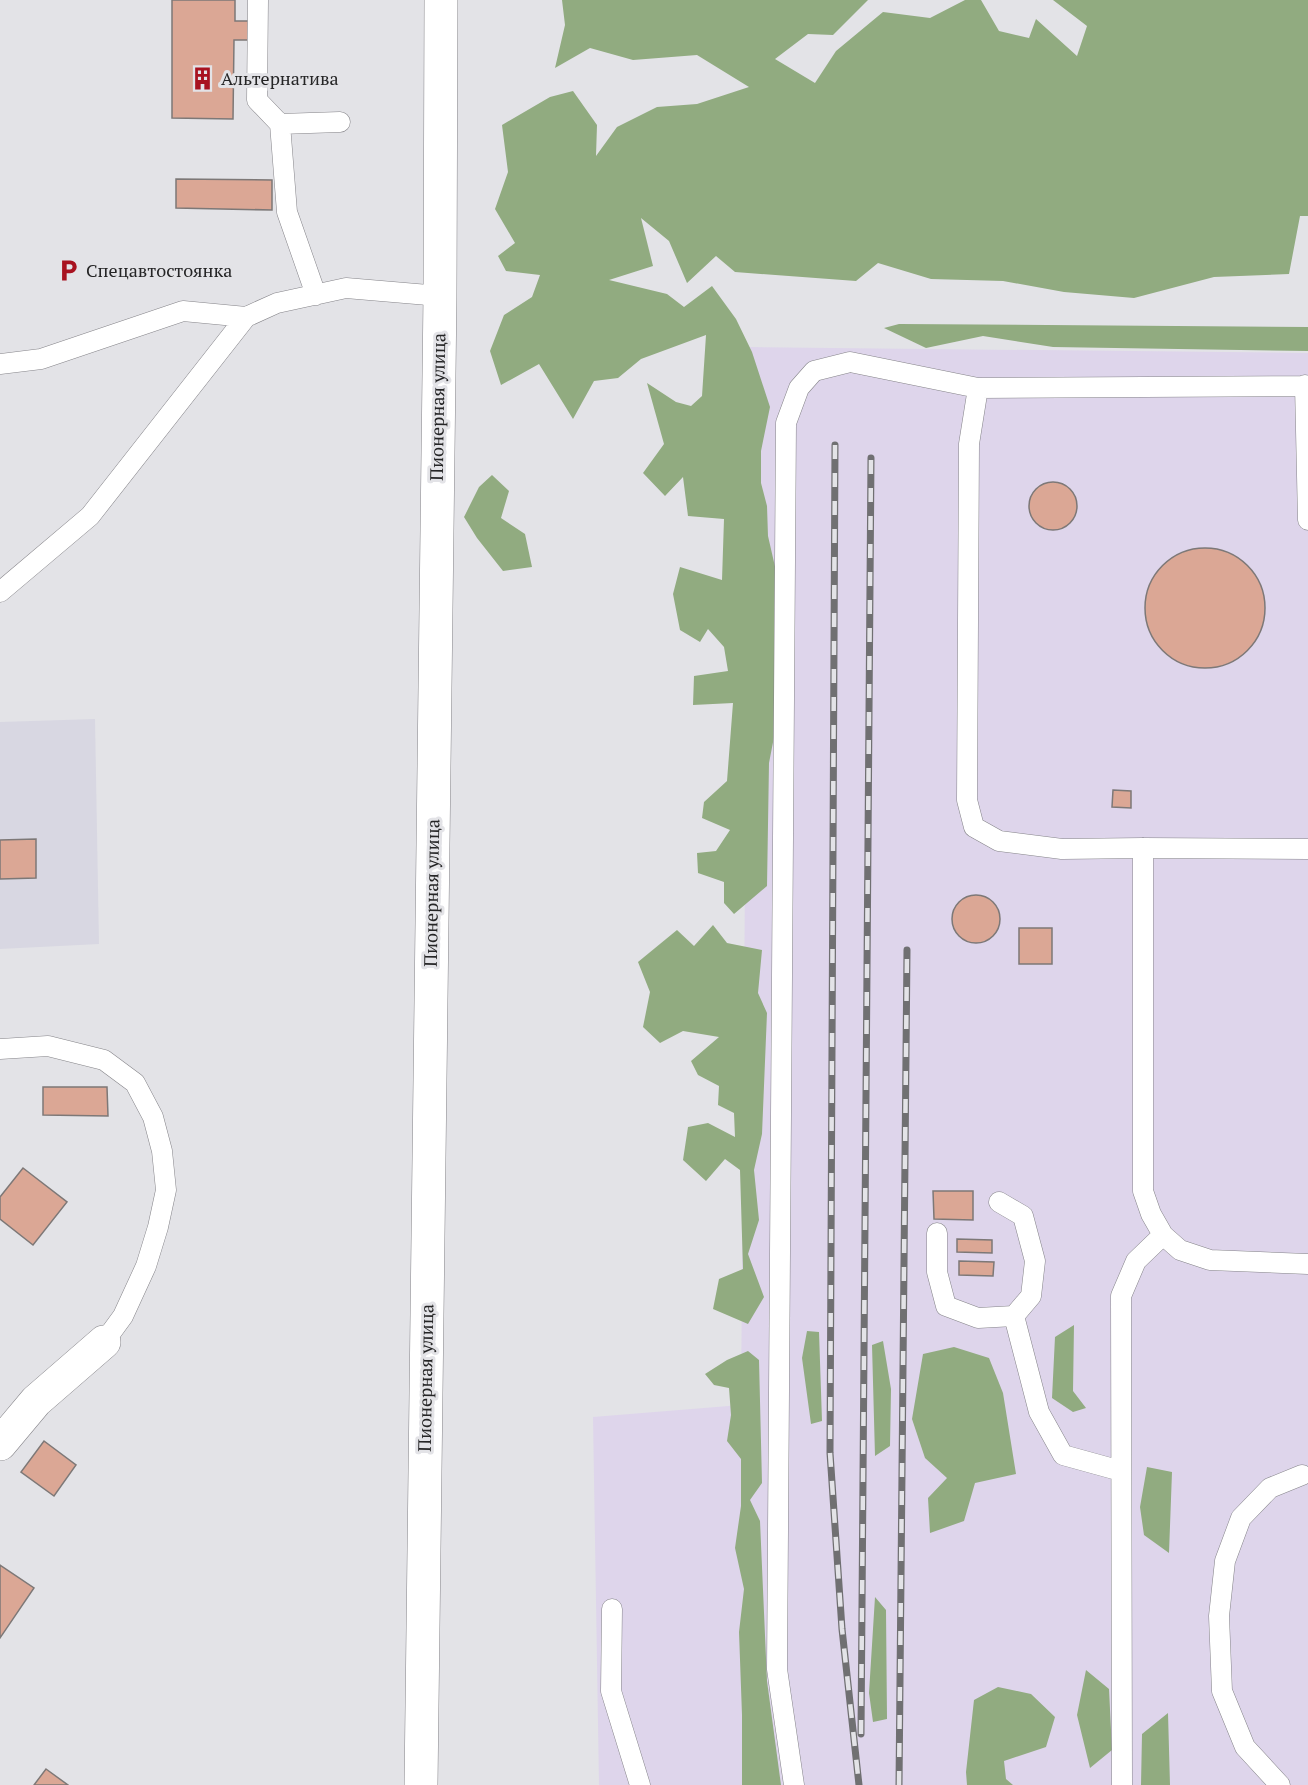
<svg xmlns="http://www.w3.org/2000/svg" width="1308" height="1785" font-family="'PT Serif',serif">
<rect width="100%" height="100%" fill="#e3e3e7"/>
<path fill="#ded5eb" d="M749,347L1308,353V1785H599L593,1417L741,1405Z"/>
<path fill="#d8d7e2" d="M95,719L99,944L0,949V722Z"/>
<path fill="#91ab80" d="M562,0H868L833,35L808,34L775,59L815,83L836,51L883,12L930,18L965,0H981L999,31L1029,38L1036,19L1077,56L1087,26L1053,0H1308V216H1300L1289,274L1214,277L1134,298L1064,292L1003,281L931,279L878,263L856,281L735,272L716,256L687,283L669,241L641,218L653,266L609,280L667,294L684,307L712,286L736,319L752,352L770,407L761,451V483L767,506L768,536L776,571L775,732L769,763L767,886L734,914L724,903V882L698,873L697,853L716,851L730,830L702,818L704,802L727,781L733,703L693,705L694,676L728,671L724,647L708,629L700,642L680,630L673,594L680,567L722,580L724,519L688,516L683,477L665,496L643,473L664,444L647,383L676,402L691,406L702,396L706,335L641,359L618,378L594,381L573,419L539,364L501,385L490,351L504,315L532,297L540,275L506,271L498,256L515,243L495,209L508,172L502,125L550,97L573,91L597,125L596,156L617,127L657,107L697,104L749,87L697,55L633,60L590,48L555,68L565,25Z
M899,324L1308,327V351L1053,347L983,336L926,348L884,328Z
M492,475L509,491L501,518L525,534L532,567L503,571L477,538L464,517L479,487Z
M713,925L727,943L762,950L758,993L767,1013L762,1134L754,1170L759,1220L748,1254L764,1297L748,1324L713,1309L719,1279L743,1269L740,1170L725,1159L706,1181L683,1160L688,1127L708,1123L735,1137L734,1113L718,1105L719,1086L698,1075L691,1061L719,1037L683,1031L660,1043L643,1027L650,992L638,962L677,930L694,946Z
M1074,1325L1073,1391L1086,1408L1073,1412L1052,1398L1055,1337Z
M807,1331L819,1332L822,1421L811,1424L802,1358Z
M883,1341L891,1389L890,1446L875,1456L872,1345Z
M954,1347L989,1358L1003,1393L1016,1474L975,1483L964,1521L930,1533L928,1498L947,1478L925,1458L912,1419L923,1354Z
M748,1351L759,1360L762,1483L750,1500L760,1521L767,1681L781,1785H742V1715L739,1632L744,1589L735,1548L741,1506V1459L727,1441L731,1415L729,1388L714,1385L705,1374L727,1360Z
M1147,1467L1172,1472L1169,1553L1144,1535L1140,1507Z
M875,1597L886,1610L887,1719L873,1722L869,1693Z
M1086,1670L1109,1689L1112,1750L1090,1768L1077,1715Z
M998,1687L1031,1694L1055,1717L1046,1747L1004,1761L1006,1779L1013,1785H967L966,1772L974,1700Z
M1168,1713L1170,1785H1141L1142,1734Z"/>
<path fill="#dba795" stroke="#7d7877" stroke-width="1.5" d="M172,0H235V21H250V40H234L233,119L172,118Z
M176,179L272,180V210L176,208Z
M1029 506a24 24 0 1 1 48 0a24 24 0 1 1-48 0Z
M1145 608a60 60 0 1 1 120 0a60 60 0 1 1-120 0Z
M1113,790L1131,791V808L1112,807Z
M36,839V878L0,879V840Z
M952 919a24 24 0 1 1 48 0a24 24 0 1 1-48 0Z
M1019,928H1052V964H1019Z
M43,1087H107L108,1116L43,1115Z
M23,1168L67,1202L33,1245L0,1219V1197Z
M933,1191H973V1220L934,1219Z
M957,1239L992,1240V1253L957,1252Z
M959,1261L994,1262L993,1276L959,1275Z
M44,1441L76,1465L54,1496L21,1472Z
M0,1565L34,1588L0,1638Z
M46,1769L68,1785H34Z"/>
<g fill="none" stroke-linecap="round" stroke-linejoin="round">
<defs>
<path id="lane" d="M258,0L257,100L280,124L340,122
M280,124L287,212L316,295
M0,364L41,359L183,311L246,317
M1305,385L1308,520
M978,388L969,444L967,800L974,827L999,841L1062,849L1143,848L1308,849
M0,592L90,516L246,317L277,303L346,288L440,296
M1143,848V1191L1151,1214L1163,1235L1180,1250L1210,1260L1308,1264
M0,1049L48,1046L104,1060L135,1083L153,1117L162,1151L166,1190L158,1227L146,1266L123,1316L104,1342
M937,1233V1272L946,1306L978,1318L1014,1316L1031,1296L1035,1261L1023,1216L999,1202
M1014,1316L1039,1412L1063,1455L1121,1471
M612,1609L611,1691L640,1785
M794,1785L777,1669L786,423L799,388L814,371L850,362L978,388L1308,386
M1122,1785L1121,1296L1136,1261L1163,1235
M1280,1785L1245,1747L1222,1691L1219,1616L1225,1561L1241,1518L1270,1488L1302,1475"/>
<path id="street" d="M0,1444L36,1401L104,1342"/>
<path id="secondary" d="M421,1785L440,296L441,0"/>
</defs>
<use href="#lane" stroke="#858489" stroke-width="21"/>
<use href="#street" stroke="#858489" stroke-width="34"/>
<use href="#secondary" stroke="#858489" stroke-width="34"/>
<use href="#lane" stroke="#fff" stroke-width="20"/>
<use href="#street" stroke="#fff" stroke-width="33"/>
<use href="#secondary" stroke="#fff" stroke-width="33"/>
<defs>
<path id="rail" d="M835,445L830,1453L842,1629L859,1785
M861,1734L871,458
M899,1785L907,950"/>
</defs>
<use href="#rail" stroke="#707072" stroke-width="7"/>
<use href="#rail" stroke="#e3e3e7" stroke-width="4.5" stroke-dasharray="14" stroke-linecap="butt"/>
</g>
<defs>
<symbol id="building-bare" viewBox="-9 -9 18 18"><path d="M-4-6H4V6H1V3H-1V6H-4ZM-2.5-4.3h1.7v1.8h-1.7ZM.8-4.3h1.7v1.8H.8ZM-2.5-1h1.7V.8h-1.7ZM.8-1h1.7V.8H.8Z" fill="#a81220" stroke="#e3e3e7" stroke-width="2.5" paint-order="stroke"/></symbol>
<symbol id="parking-bare" viewBox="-9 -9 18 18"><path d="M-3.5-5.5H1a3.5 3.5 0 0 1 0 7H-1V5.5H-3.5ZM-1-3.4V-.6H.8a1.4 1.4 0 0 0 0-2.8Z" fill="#a81220" stroke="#e3e3e7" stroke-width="2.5" paint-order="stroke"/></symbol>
</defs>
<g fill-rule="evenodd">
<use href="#building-bare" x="186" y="62" width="33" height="33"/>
<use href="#parking-bare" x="52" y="254" width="33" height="33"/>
</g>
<g text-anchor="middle" stroke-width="6" stroke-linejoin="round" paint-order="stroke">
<g font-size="18" fill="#252526" stroke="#e3e3e7" text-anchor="start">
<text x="221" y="85">Альтернатива</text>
<text x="86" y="277">Спецавтостоянка</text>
</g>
<g font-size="18" fill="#252526" stroke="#e3e3e7">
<text transform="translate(438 407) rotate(-89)" y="6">Пионерная улица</text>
<text transform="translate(432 893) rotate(-89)" y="6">Пионерная улица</text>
<text transform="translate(426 1378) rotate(-89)" y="6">Пионерная улица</text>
</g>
</g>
</svg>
